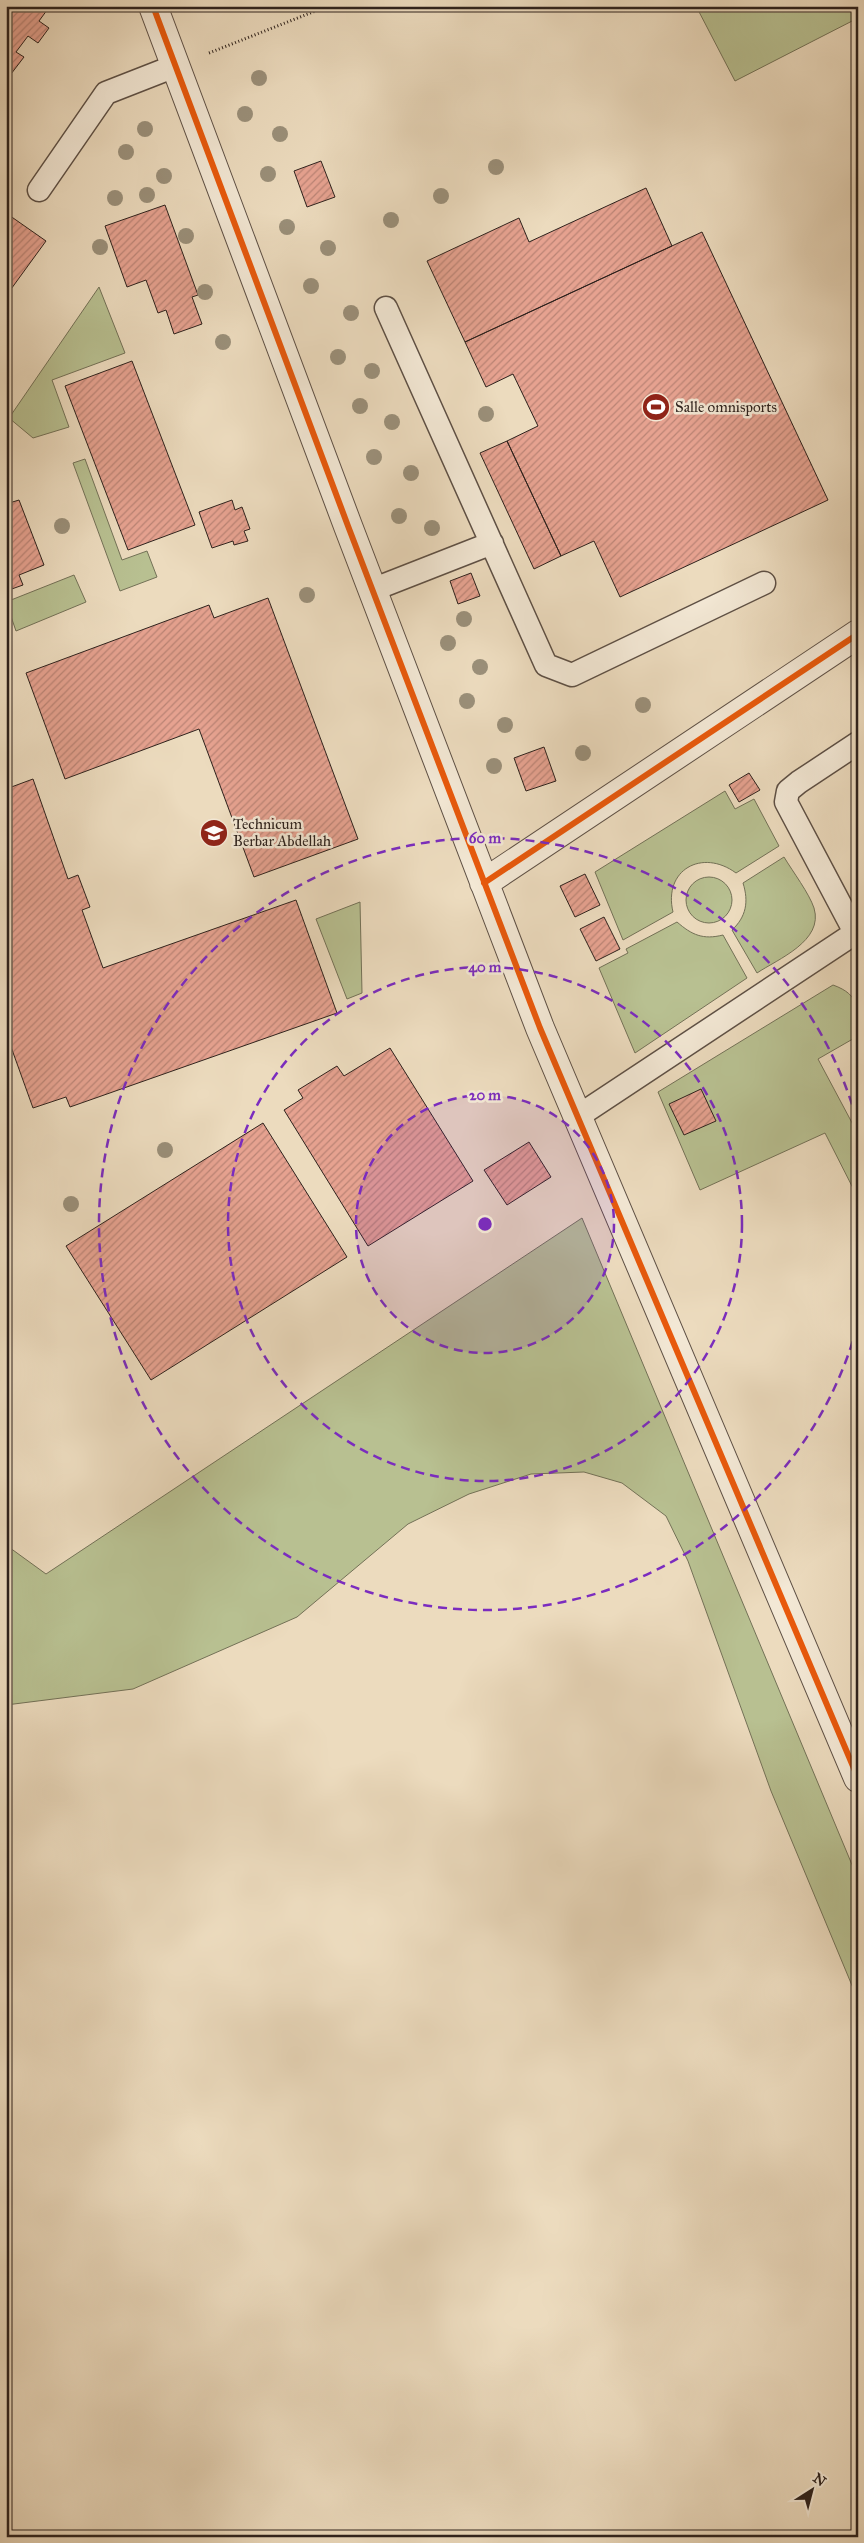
<svg xmlns="http://www.w3.org/2000/svg" width="864" height="2543" font-family="'IM FELL Great Primer',serif">
<defs>
<pattern id="building-hatch" width="6" height="6" patternUnits="userSpaceOnUse" patternTransform="scale(1.25)"><rect width="6" height="6" fill="#e6a290"/><path d="M-1 1l2-2M0 6l6-6M5 7l2-2" fill="none" stroke="#bb8475"/></pattern>
</defs>
<rect width="100%" height="100%" fill="#ecdbbe"/>
<filter id="stains"><feTurbulence type="fractalNoise" baseFrequency=".004" numOctaves="4"/><feColorMatrix values="0 0 0 0 .2 0 0 0 0 .09 0 0 0 0 .02 0 0 0 .5 -.17"/></filter>
<radialGradient id="worn" r=".72"><stop offset=".6" stop-color="#630" stop-opacity="0"/><stop offset="1" stop-color="#630" stop-opacity=".3"/></radialGradient>
<path fill="#b8c091" stroke="#737157" d="M696,6H858V18L735,81Z
M99,287L125,353L52,380L69,427L33,438L9,418Z
M85,459L122,560L147,551L157,577L120,591L73,463Z
M74,575L86,602L16,631L6,602Z
M725,791L735,809L754,799L779,846L736,873C702,848 663,870 673,912L623,940L595,872Z
M784,857C793,872 809,893 814,908C824,941 778,959 757,973L732,930C746,917 749,902 743,883Z
M686 900a23 23 0 1 1 46 0a23 23 0 1 1-46 0Z
M360,902L362,993L347,999L316,919Z
M677,922C692,935 703,940 723,935L747,978L635,1053L599,968L628,953L626,949Z
M833,985C861,995 858,1010 858,1036L818,1059L858,1134V1198L825,1133L700,1190L658,1092Z
M582,1218L858,1879V2000L771,1791L688,1561L666,1516L622,1483L584,1472L531,1474L469,1494L408,1524L297,1617L133,1689L6,1705V1545L46,1574Z"/>
<path fill="url(#building-hatch)" stroke="#2e221d" d="M6,6H50L39,21L49,28L38,43L28,36L16,52L24,57L11,74L6,71Z
M321,161L335,197L307,207L294,171Z
M646,188L672,246L465,342L427,261L519,218L529,242Z
M165,205L198,295L192,297L202,324L174,334L166,310L158,313L146,280L127,287L105,226Z
M6,213L46,241L6,296Z
M702,232L828,500L620,597L594,541L561,556L507,441L538,426L513,374L486,387L465,342Z
M132,361L195,525L128,550L65,386Z
M507,441L561,556L534,569L480,453Z
M19,500L44,565L19,575L23,585L6,591V504Z
M232,500L235,510L242,507L250,529L244,531L248,541L234,545L233,541L212,548L199,512Z
M471,573L480,596L458,604L450,581Z
M268,598L358,839L254,877L199,729L65,779L26,673L209,605L214,618Z
M544,747L556,781L526,791L514,758Z
M749,773L760,790L739,802L729,785Z
M33,779L68,879L78,875L90,907L82,910L103,968L296,900L337,1013L70,1107L66,1097L33,1108L6,1033V789Z
M585,874L600,905L575,917L560,886Z
M604,917L620,949L596,961L580,929Z
M390,1048L473,1181L368,1246L284,1110L303,1098L298,1090L337,1066L344,1076Z
M701,1089L716,1121L684,1135L669,1104Z
M263,1123L347,1257L151,1380L66,1246Z
M529,1142L551,1177L507,1205L484,1170Z"/>
<g fill="none" stroke-linecap="round" stroke-linejoin="round">
<defs>
<path id="service" d="M39,190L106,93L175,66
M386,308L546,665L572,675L764,583
M372,590L492,543
M858,743L799,782L788,791L786,802L858,938
M577,1117L855,933"/>
<path id="minor" d="M153,6L348,526L540,1028L858,1778
M484,883L858,634"/>
</defs>
<use href="#service" stroke="#5e5045" stroke-width="25"/>
<use href="#minor" stroke="#5e5045" stroke-width="30"/>
<path stroke="#2e221d" stroke-width="3" stroke-dasharray="1 2.5" stroke-linecap="butt" d="M209,53L328,6"/>
<use href="#service" stroke="#f3e8d5" stroke-width="22"/>
<use href="#minor" stroke="#f3e8d5" stroke-width="28"/>
<defs>
<path id="cycleway" d="M153,6L348,526L540,1028L858,1778
M484,883L858,634"/>
</defs>
<use href="#cycleway" stroke="#f3e8d5" stroke-width="9"/>
<use href="#cycleway" stroke="#e8590c" stroke-width="6"/>
</g>
<g fill="#9a8f79">
<circle cx="259" cy="78" r="8"/>
<circle cx="245" cy="114" r="8"/>
<circle cx="145" cy="129" r="8"/>
<circle cx="280" cy="134" r="8"/>
<circle cx="126" cy="152" r="8"/>
<circle cx="496" cy="167" r="8"/>
<circle cx="268" cy="174" r="8"/>
<circle cx="164" cy="176" r="8"/>
<circle cx="147" cy="195" r="8"/>
<circle cx="441" cy="196" r="8"/>
<circle cx="115" cy="198" r="8"/>
<circle cx="391" cy="220" r="8"/>
<circle cx="287" cy="227" r="8"/>
<circle cx="186" cy="236" r="8"/>
<circle cx="100" cy="247" r="8"/>
<circle cx="328" cy="248" r="8"/>
<circle cx="311" cy="286" r="8"/>
<circle cx="205" cy="292" r="8"/>
<circle cx="351" cy="313" r="8"/>
<circle cx="223" cy="342" r="8"/>
<circle cx="338" cy="357" r="8"/>
<circle cx="372" cy="371" r="8"/>
<circle cx="360" cy="406" r="8"/>
<circle cx="486" cy="414" r="8"/>
<circle cx="392" cy="422" r="8"/>
<circle cx="374" cy="457" r="8"/>
<circle cx="411" cy="473" r="8"/>
<circle cx="399" cy="516" r="8"/>
<circle cx="62" cy="526" r="8"/>
<circle cx="432" cy="528" r="8"/>
<circle cx="307" cy="595" r="8"/>
<circle cx="464" cy="619" r="8"/>
<circle cx="448" cy="643" r="8"/>
<circle cx="480" cy="667" r="8"/>
<circle cx="467" cy="701" r="8"/>
<circle cx="643" cy="705" r="8"/>
<circle cx="505" cy="725" r="8"/>
<circle cx="583" cy="753" r="8"/>
<circle cx="494" cy="766" r="8"/>
<circle cx="165" cy="1150" r="8"/>
<circle cx="71" cy="1204" r="8"/>
</g>
<circle cx="485" cy="1224" r="129" fill="#7b2cbf" fill-opacity=".12"/>
<g fill="none" stroke="#7b2cbf" stroke-width="2.5" stroke-dasharray="9 6">
<circle cx="485" cy="1224" r="129"/>
<circle cx="485" cy="1224" r="257"/>
<path d="M857 1327A386 386 0 1 1 857 1121"/>
</g>
<defs>
<symbol id="stadium-disc" viewBox="-11 -11 22 22"><circle r="9.5" fill="#8f2418" stroke="#f3e8d5"/><path d="M0-5a6.5 5 0 1 0 0 10a6.5 5 0 1 0 0-10ZM-3.5-1.8h7v3.6h-7Z" fill="#fff"/></symbol>
<symbol id="school-disc" viewBox="-11 -11 22 22"><circle r="9.5" fill="#8f2418" stroke="#f3e8d5"/><path d="M0-5L7-2L0 1L-7-2ZM-4 1L0 2.5L4 1V4Q0 6-4 4Z" fill="#fff"/></symbol>
</defs>
<g fill-rule="evenodd">
<use href="#stadium-disc" x="640" y="391" width="32" height="32"/>
<use href="#school-disc" x="198" y="817" width="32" height="32"/>
</g>
<g text-anchor="middle" stroke-width="5" stroke-linejoin="round" paint-order="stroke">
<g font-size="15" fill="#2e221d" stroke="#f3e8d5" text-anchor="start">
<text x="675" y="412">Salle omnisports</text>
<text x="233" y="829">Technicum<tspan x="233" dy="17">Berbar Abdellah</tspan></text>
</g>
</g>
<circle cx="485" cy="1224" r="8" fill="#7b2cbf" stroke="#f3e8d5" stroke-width="2.5"/>
<g font-size="15" text-anchor="middle" font-weight="bold" fill="#7b2cbf" stroke="#f3e8d5" stroke-width="5" stroke-linejoin="round" paint-order="stroke">
<text x="485" y="843">60 m</text>
<text x="485" y="972">40 m</text>
<text x="485" y="1100">20 m</text>
</g>
<rect width="864" height="2543" fill="none" stroke="#ecdbbe" stroke-width="25"/>
<rect x="8" y="8" width="849" height="2528" fill="none" stroke="#2e221d" stroke-width="2.5"/>
<rect x="12" y="12" width="839" height="2518" fill="none" stroke="#2e221d"/>
<g transform="translate(812 2490) rotate(36)" stroke="#f3e8d5" stroke-width="4" paint-order="stroke">
<path d="M0-4L9 19L0 12L-9 19Z" fill="#2e221d"/>
<text y="-8" font-size="14" font-weight="bold" text-anchor="middle" fill="#2e221d">N</text>
</g>
<rect width="100%" height="100%" filter="url(#stains)"/>
<rect width="100%" height="100%" fill="url(#worn)"/>
</svg>
